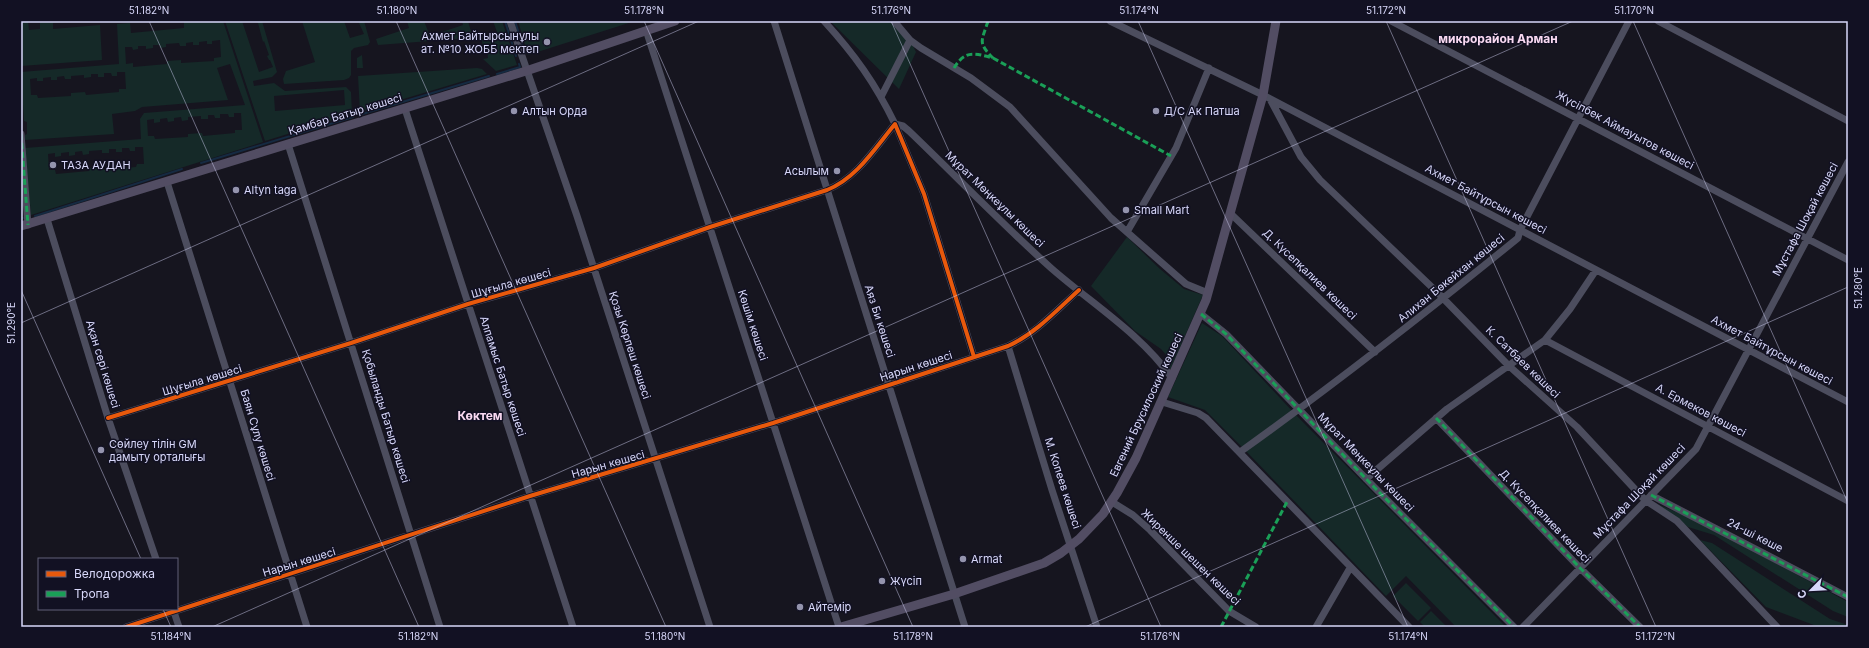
<svg xmlns="http://www.w3.org/2000/svg" width="1869" height="648" font-family="Inter,sans-serif">
<rect width="100%" height="100%" fill="#16151f"/>
<path fill="#152928" fill-rule="evenodd" d="M21,21H28L29,30L40,29V21H76L53,23V29L100,25L102,60L21,66Z
M184,21H223L263,142L31,215L25,148L141,139L140,119L144,113L245,105L230,64L217,68L228,100L142,107L135,111L112,114L114,134L25,140V135L27,134V122L24,121L21,72L119,64L117,24L130,23L131,33L184,28ZM220,40L221,57L214,58V61L181,63V60L167,61V64L133,67V63L126,64L125,47H132L133,50L138,49V46H146V49L153,48V45H160V48L166,47V44L179,43L180,46H186V43L193,42V45H199V42L207,41V44H212V41ZM117,72H125L126,89H119V92L86,95L85,92L71,93V96L38,98L37,95H31L30,79L37,78V81H43V78L51,77V80H57V77L64,76L65,79H71V76L84,75V78L91,77V74H98V77H104V73H111L112,76H117ZM234,113H241L242,130H235V133L203,136L202,133L188,134V137L155,139L154,136H148L147,120L154,119V123L160,122V119L167,118L168,122L174,121V118L181,117L182,121L188,120V117L201,116V119H208V115H214L215,118H220V114H228L229,117H234ZM135,147H143L144,164H137L136,167L104,170L103,167L89,168V171L56,174L55,170H49L48,154L55,153V157L61,156V153L69,152V156L75,155V152L82,151L83,155L89,154V151L102,150V153H109V149H116V152H122V148H129L130,151H135Z
M225,21H242L259,72L273,67L270,60H269L267,56L269,55L264,41L263,42L258,23L256,21H262L277,72L272,77L253,81L254,86L274,83L285,91L346,87L351,92L352,114L265,141ZM344,90L345,105L275,111L274,96Z
M302,21H344L350,38L364,34L359,23L360,21H364L370,42L368,45L354,48L351,51V75L349,78L344,80L284,84L283,79L286,71L315,62Z
M407,21H424L430,36L463,25L462,21H468L472,35L469,38L378,45L376,39L409,28Z
M493,21H502L517,65L496,71L483,59L488,58L487,46H483L481,37L497,32Z
M518,21H635L528,55Z
M830,21H894L910,40L916,52L899,89Z
M362,55L363,68H357V58Z
M477,68L482,69L487,74L360,112L358,76Z
M1127,237L1160,269L1184,289L1203,295L1170,370L1168,357L1161,349L1135,331L1091,286Z
M1202,323L1222,336L1294,413L1506,627H1456L1406,576L1386,596L1244,449L1205,410L1168,397Z
M1657,504L1695,520L1848,602V617L1833,611L1714,535L1688,527Z
M1700,540L1712,543L1830,619L1848,625V627H1819L1766,607Z
M1406,583L1431,608L1418,621L1393,596Z
M1431,611L1447,627H1425L1420,622Z"/>
<g fill="none" stroke-linecap="round" stroke-linejoin="round">
<path stroke="#152a41" stroke-width="2" d="M505,21L516,56
M515,21L525,53
M497,74L520,67L519,64
M359,115L489,76
M201,163L353,117
M35,216L182,169
M21,218H23"/>
<path stroke="#4c4d5e" stroke-width="7" d="M510,21L577,216L710,627
M774,21L965,627
M824,21C855,55 875,83 895,124L903,126L909,131C956,176 1002,224 1051,268C1092,304 1140,333 1172,378
M894,21L910,40L921,48L971,78L1010,107L1111,218L1186,284L1208,293
M1110,21L1263,95L1848,402
M1391,21L1848,260
M1658,21L1848,121
M646,30L839,627
M881,97L910,40
M1270,99L1301,157L1320,180L1439,294L1508,365L1577,427L1645,500L1677,521L1777,627
M405,109L573,627
M21,134L28,225
M288,144L440,627
M167,182L307,627
M1230,213L1375,352
M47,219L108,418L156,559
M1127,232L1176,148L1209,68
M1201,314L1226,334L1374,487L1514,627
M1545,340L1848,501
M1008,346L1052,490L1097,627
M1162,402L1198,413L1206,418L1409,627
M108,418L351,343L468,304L594,268L710,227L827,190C857,178 875,148 895,124L924,194L974,357
M1436,418L1580,568L1640,627
M1240,452C1335,384 1427,312 1518,238L1520,230L1629,21
M1366,479L1447,409L1545,340L1570,309L1596,270
M1651,495L1848,597
M1112,502L1133,515L1150,530L1229,611L1256,627
M173,609L179,627
M126,627L530,496L773,423L1008,346C1035,334 1057,310 1079,290
M1316,627L1350,568
M1523,627L1696,449L1848,162"/>
<path stroke="#524d63" stroke-width="9" d="M21,226L526,71L675,21
M841,627L954,594L1044,563L1061,553L1079,539L1103,514L1117,493L1136,458L1206,300L1263,95L1276,21"/>
<path stroke="#1a9f57" stroke-width="3" stroke-dasharray="6 3" stroke-linecap="butt" d="M988,21C982,41 977,42 993,58
M954,68C965,50 974,53 993,58L1171,156
M21,134L28,225
M1201,314L1226,334L1374,487L1514,627
M1436,418L1580,568L1640,627
M1651,495L1848,597
M1221,627L1287,502"/>
<defs>
<path id="cycleway" d="M108,418L351,343L468,304L594,268L710,227L827,190C857,178 875,148 895,124L924,194L974,357
M126,627L530,496L773,423L1008,346C1035,334 1057,310 1079,290"/>
</defs>
<use href="#cycleway" stroke="#121123" stroke-width="6"/>
<use href="#cycleway" stroke="#e8590c" stroke-width="4"/>
</g>
<path fill="none" stroke="#d8d8fa" stroke-width="1" stroke-opacity="0.45" d="M149,21L419,627M396,21L666,627M644,21L913,627M891,21L1161,627M1138,21L1408,627M1386,21L1656,627M1633,21L1848,503M21,290L141,559M21,323L699,21M163,609L171,627M212,627L1573,21M1085,627L1848,287"/>
<g fill="#9494ad" stroke="#121123" stroke-width="1.5">
<circle cx="547" cy="42" r="4"/>
<circle cx="514" cy="111" r="4"/>
<circle cx="1156" cy="111" r="4"/>
<circle cx="53" cy="165" r="4"/>
<circle cx="837" cy="171" r="4"/>
<circle cx="236" cy="190" r="4"/>
<circle cx="1126" cy="210" r="4"/>
<circle cx="101" cy="450" r="4"/>
<circle cx="963" cy="559" r="4"/>
<circle cx="882" cy="581" r="4"/>
<circle cx="800" cy="607" r="4"/>
</g>
<g text-anchor="middle" stroke-width="3" stroke-linejoin="round" paint-order="stroke">
<g font-size="11" fill="#d8d8fa" stroke="#121123" text-anchor="start">
<text x="539" y="40" text-anchor="end">Ахмет Байтырсынұлы<tspan x="539" dy="13">ат. №10 ЖОББ мектеп</tspan></text>
<text x="522" y="115">Алтын Орда</text>
<text x="1164" y="115">Д/С Ак Патша</text>
<text x="61" y="169">ТАЗА АУДАН</text>
<text x="829" y="175" text-anchor="end">Асылым</text>
<text x="244" y="194">Altyn taga</text>
<text x="1134" y="214">Small Mart</text>
<text x="109" y="448">Сөйлеу тілін GM<tspan x="109" dy="13">дамыту орталығы</tspan></text>
<text x="971" y="563">Armat</text>
<text x="890" y="585">Жүсіп</text>
<text x="808" y="611">Айтемір</text>
</g>
<g font-size="11" fill="#d8d8fa" stroke="#121123">
<text transform="translate(345 114) rotate(-17)" y="4">Қамбар Батыр көшесі</text>
<text transform="translate(1625 130) rotate(28)" y="4">Жүсіпбек Аймауытов көшесі</text>
<text transform="translate(995 199) rotate(44)" y="4">Мұрат Мөңкеұлы көшесі</text>
<text transform="translate(1486 199) rotate(28)" y="4">Ахмет Байтұрсын көшесі</text>
<text transform="translate(1805 219) rotate(-62)" y="4">Мұстафа Шоқай көшесі</text>
<text transform="translate(1310 274) rotate(44)" y="4">Д. Күсепқалиев көшесі</text>
<text transform="translate(1451 278) rotate(-39)" y="4">Алихан Бөкейхан көшесі</text>
<text transform="translate(511 283) rotate(-16)" y="4">Шұғыла көшесі</text>
<text transform="translate(880 321) rotate(72)" y="4">Аяз Би көшесі</text>
<text transform="translate(753 325) rotate(72)" y="4">Көшім көшесі</text>
<text transform="translate(630 345) rotate(72)" y="4">Қозы Көрпеш көшесі</text>
<text transform="translate(1772 350) rotate(28)" y="4">Ахмет Байтұрсын көшесі</text>
<text transform="translate(1523 362) rotate(44)" y="4">К. Сатбаев көшесі</text>
<text transform="translate(103 364) rotate(73)" y="4">Ақан сері көшесі</text>
<text transform="translate(916 366) rotate(-18)" y="4">Нарын көшесі</text>
<text transform="translate(503 376) rotate(72)" y="4">Алпамыс Батыр көшесі</text>
<text transform="translate(202 380) rotate(-17)" y="4">Шұғыла көшесі</text>
<text transform="translate(1146 405) rotate(-65)" y="4">Евгений Брусилоский көшесі</text>
<text transform="translate(1701 410) rotate(28)" y="4">А. Ермеков көшесі</text>
<text transform="translate(386 416) rotate(73)" y="4">Қобыланды Батыр көшесі</text>
<text transform="translate(258 435) rotate(73)" y="4">Баян Сұлу көшесі</text>
<text transform="translate(1366 462) rotate(46)" y="4">Мұрат Мөңкеұлы көшесі</text>
<text transform="translate(608 464) rotate(-16)" y="4">Нарын көшесі</text>
<text transform="translate(1063 483) rotate(72)" y="4">М. Копеев көшесі</text>
<text transform="translate(1639 491) rotate(-46)" y="4">Мұстафа Шоқай көшесі</text>
<text transform="translate(1545 516) rotate(46)" y="4">Д. Күсепқалиев көшесі</text>
<text transform="translate(1755 535) rotate(27)" y="4">24-ші көше</text>
<text transform="translate(1191 557) rotate(44)" y="4">Жиренше шешен көшесі</text>
<text transform="translate(299 562) rotate(-17)" y="4">Нарын көшесі</text>
</g>
<g font-size="12" font-weight="bold" fill="#fadaf2" stroke="#121123">
<text x="1498" y="43">микрорайон Арман</text>
<text x="480" y="420">Көктем</text>
</g>
</g>
<rect width="1869" height="648" fill="none" stroke="#121123" stroke-width="44"/>
<rect x="38" y="558" width="140" height="52" fill="#121123" stroke="#616179"/>
<rect x="46" y="571" width="20" height="6" fill="#e8590c" stroke="#616179"/>
<text x="74" y="578" font-size="12" fill="#d8d8fa">Велодорожка</text>
<rect x="46" y="591" width="20" height="6" fill="#1a9f57" stroke="#616179"/>
<text x="74" y="598" font-size="12" fill="#d8d8fa">Тропа</text>
<g transform="translate(1811 590) rotate(246)" stroke="#121123" stroke-width="3" paint-order="stroke">
<path d="M0-3L7 15L0 10L-7 15Z" fill="#d8d8fa"/>
<text y="-6" font-size="11" font-weight="bold" text-anchor="middle" fill="#d8d8fa">С</text>
</g>
<rect x="22" y="22" width="1825" height="604" fill="none" stroke="#d8d8fa" stroke-width="1.5"/>
<g font-size="10" text-anchor="middle" fill="#d8d8fa">
<text x="149" y="14">51.182°N</text>
<text x="397" y="14">51.180°N</text>
<text x="644" y="14">51.178°N</text>
<text x="891" y="14">51.176°N</text>
<text x="1139" y="14">51.174°N</text>
<text x="1386" y="14">51.172°N</text>
<text x="1634" y="14">51.170°N</text>
<text transform="translate(1858 288) rotate(-90)" y="4">51.280°E</text>
<text transform="translate(11 323) rotate(-90)" y="4">51.290°E</text>
<text x="171" y="640">51.184°N</text>
<text x="418" y="640">51.182°N</text>
<text x="665" y="640">51.180°N</text>
<text x="913" y="640">51.178°N</text>
<text x="1160" y="640">51.176°N</text>
<text x="1408" y="640">51.174°N</text>
<text x="1655" y="640">51.172°N</text>
</g>
</svg>
